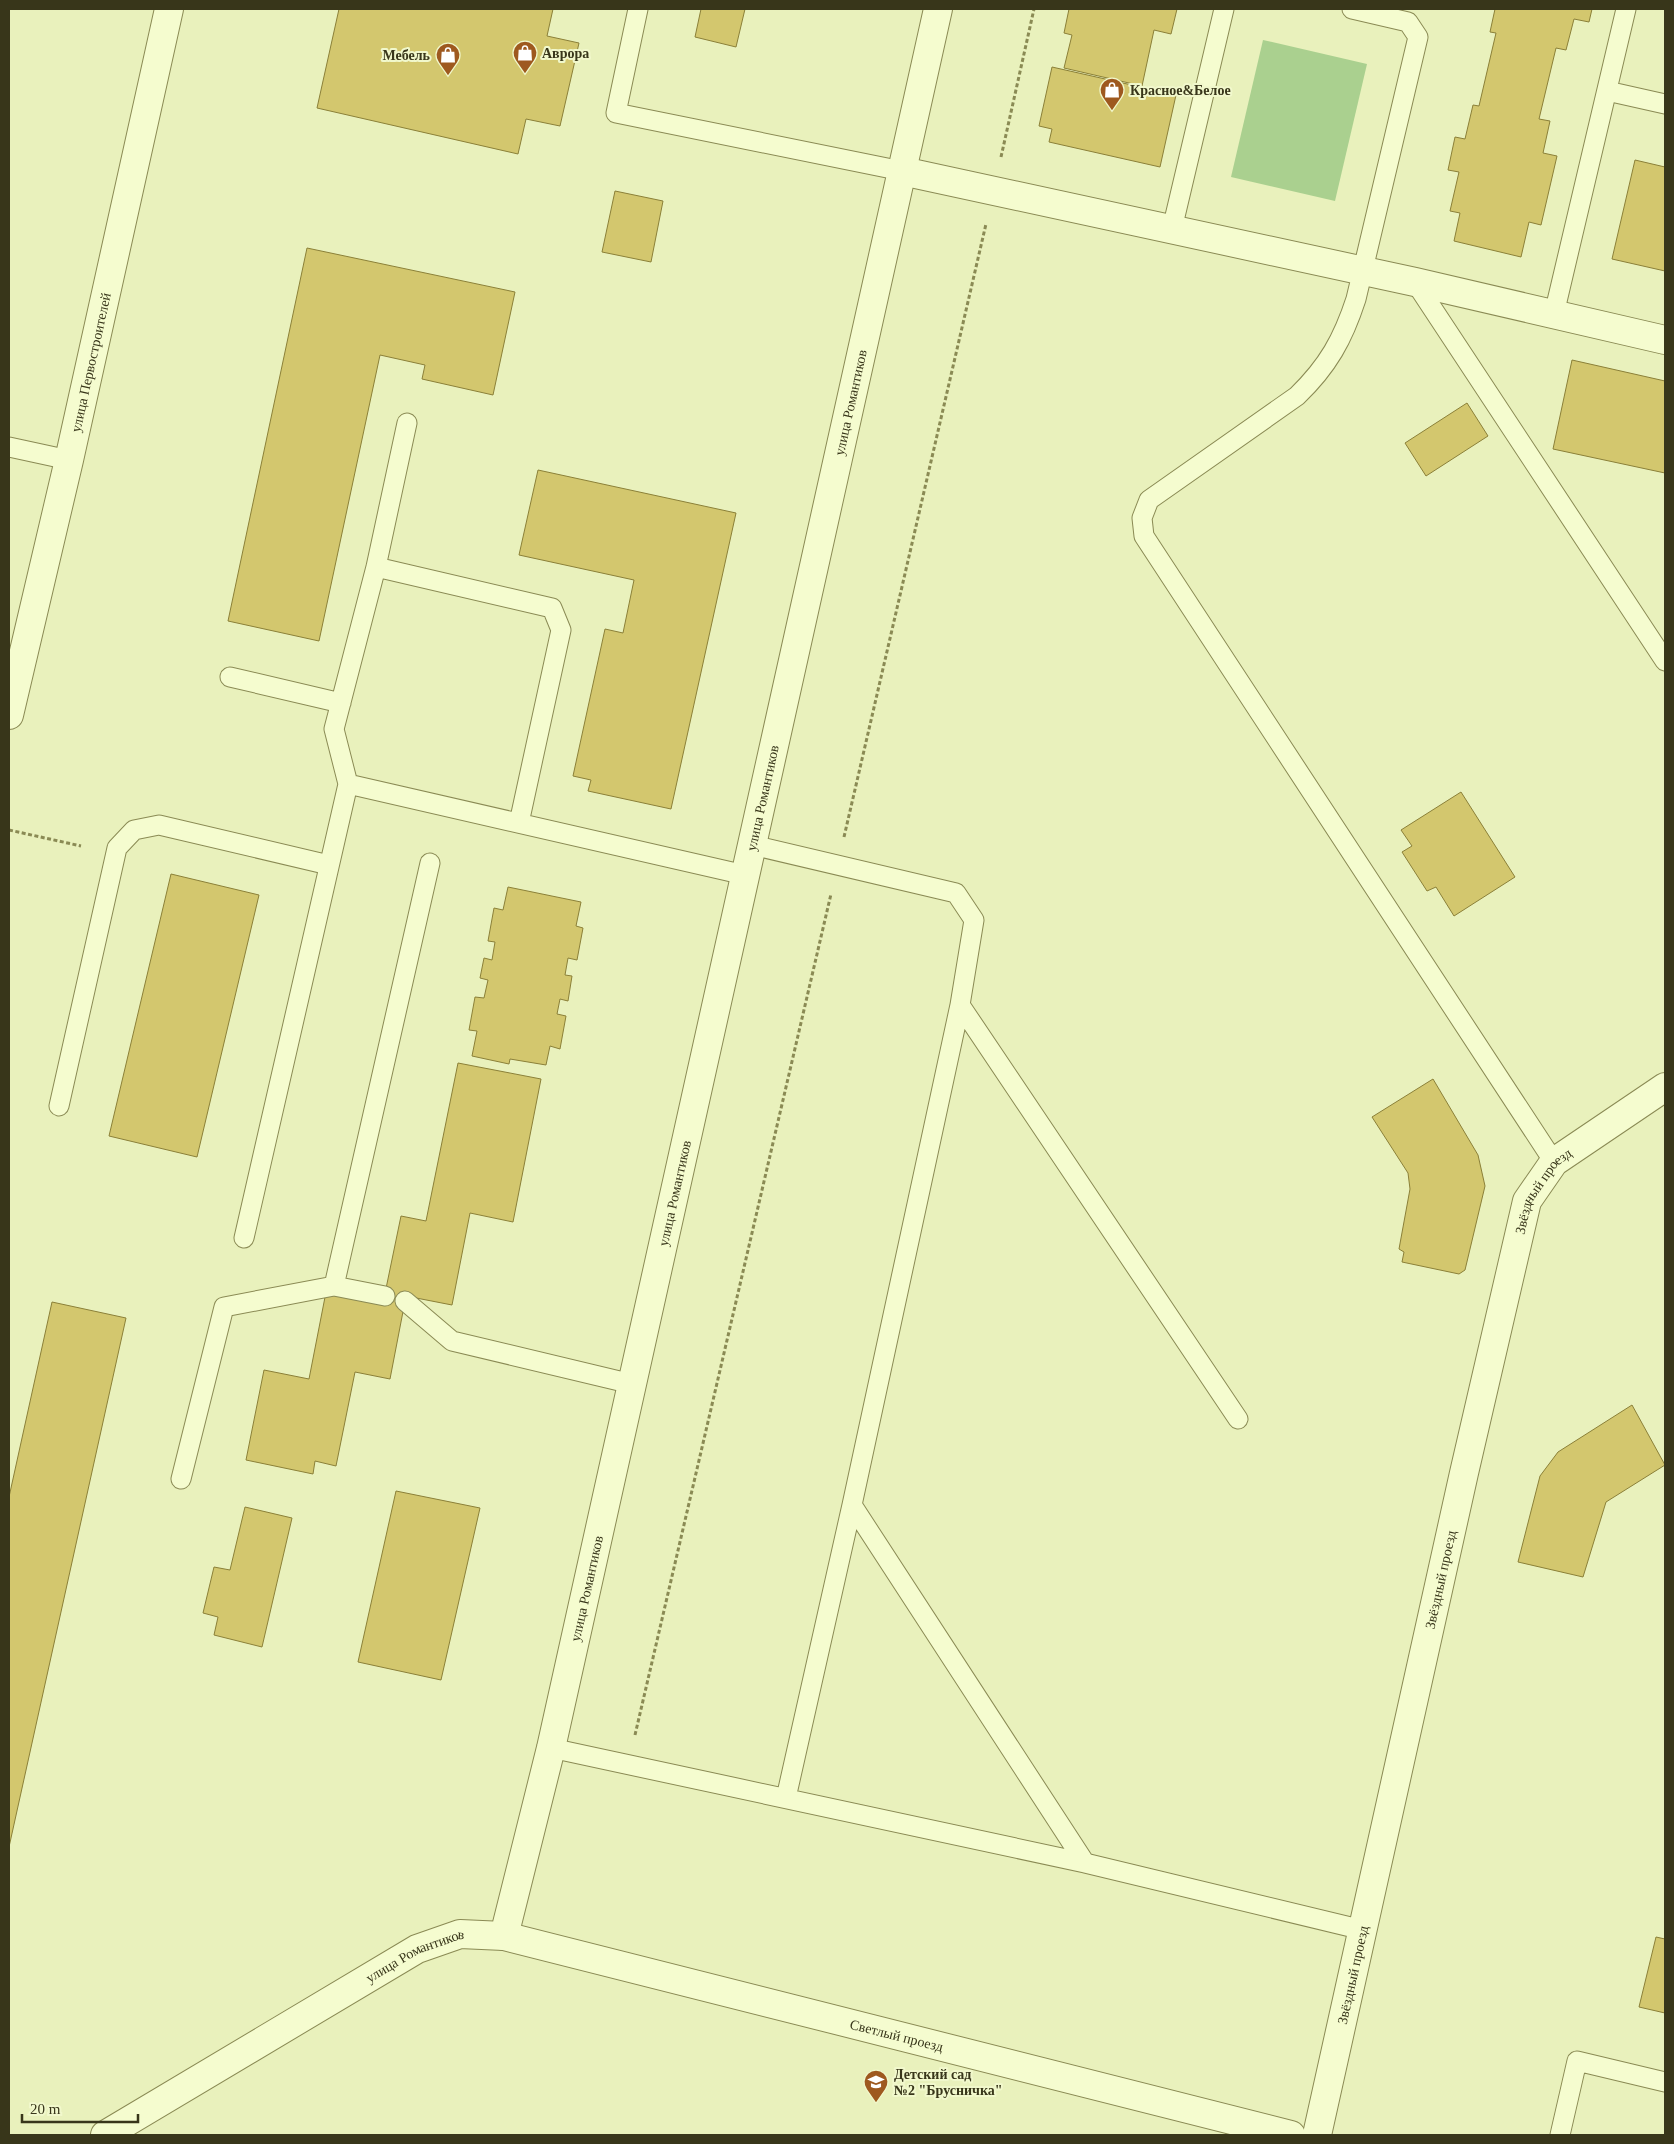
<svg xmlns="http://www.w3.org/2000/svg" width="1674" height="2144" font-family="'Times New Roman',serif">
<rect width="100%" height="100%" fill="#e9f1bc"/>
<path fill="#aad08f" d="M1263,40L1367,64L1335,201L1231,177Z"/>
<path fill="#d3c76e" stroke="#8b8038" d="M339,9H553L547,36L579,43L560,126L526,119L518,154L317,108Z
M701,9H745L736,47L695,37Z
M1069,9H1177L1171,34L1154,30L1142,86L1064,68L1072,35L1064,33Z
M1495,9H1592L1589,22L1574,19L1566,50L1556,48L1539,119L1550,121L1543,153L1557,156L1541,225L1529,222L1521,257L1454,241L1460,213L1450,211L1459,172L1448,170L1455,137L1465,139L1473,105L1479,106L1496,33L1490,32Z
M1052,67L1176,95L1160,167L1049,142L1052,129L1039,126Z
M1635,160L1665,167V271L1612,259Z
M615,191L663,201L651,262L602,252Z
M307,248L515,292L493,395L422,379L425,365L380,355L319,641L228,621Z
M1572,360L1665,381V473L1553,449Z
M1467,403L1488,436L1426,476L1405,443Z
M538,470L736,513L671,809L588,791L591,780L573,776L605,629L623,633L634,580L519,555Z
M1461,792L1515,877L1454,916L1436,887L1427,891L1402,852L1412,846L1401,830Z
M171,874L259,895L197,1157L109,1136Z
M508,887L581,902L576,926L583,928L577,960L568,958L565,975L572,976L568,1001L560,999L557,1014L566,1016L560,1049L550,1046L546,1065L510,1059L509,1064L472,1056L477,1031L469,1030L475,997L484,998L488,980L480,978L484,958L492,960L495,942L488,941L494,908L503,910Z
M458,1063L541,1079L513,1222L470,1213L452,1305L406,1296L390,1379L355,1372L336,1466L315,1461L313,1474L246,1460L264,1370L309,1379L326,1292L383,1303L401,1216L426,1221Z
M1433,1079L1478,1155L1485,1186L1465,1270L1459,1274L1402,1262L1404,1252L1399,1249L1410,1189L1408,1173L1372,1117Z
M52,1302L126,1318L9,1847V1497Z
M1632,1405L1665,1465L1606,1502L1583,1577L1518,1562L1540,1476L1558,1452Z
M396,1491L480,1508L441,1680L358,1662Z
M245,1507L292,1518L262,1647L214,1635L218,1617L203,1613L214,1567L230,1570Z
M1656,1937L1665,1939V2013L1639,2007Z"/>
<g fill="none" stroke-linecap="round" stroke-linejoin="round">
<defs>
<path id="service" d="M638,9L616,113L902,171
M1352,9L1408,22L1418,37L1356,299C1343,339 1328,366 1297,396L1149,500L1142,518L1144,536L1554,1162
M1607,91L1665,104
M1172,229L1224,9
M1415,282L1665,661
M1554,314L1626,9
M407,423L376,567L334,729L348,784L745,875
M9,447L69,460
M376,567L552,608L561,630L519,823
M230,677L341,703
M752,845L956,893L974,920L960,1005L852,1505L786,1798
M960,1005L1238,1419
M59,1106L117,848L134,830L159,825L329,865
M244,1238L348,784
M334,1286L430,863
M405,1301L452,1341L632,1384
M181,1479L224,1307L334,1286L385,1296
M852,1505L1085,1863
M551,1748L1085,1863L1363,1930
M1560,2135L1577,2061L1665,2082"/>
<g id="minor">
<path d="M902,171L1415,282L1665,340"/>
<path id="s1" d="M504,1936L1291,2135"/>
<path id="s2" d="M105,2135L417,1949L460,1934L504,1936L551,1748L938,9"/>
<path id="s3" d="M1317,2135L1464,1473L1527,1201L1554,1162L1665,1087"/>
</g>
<g id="tertiary">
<path id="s4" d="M9,715L69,460L169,9"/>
</g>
</defs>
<use href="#service" stroke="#8a8a54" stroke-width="21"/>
<use href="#minor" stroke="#8a8a54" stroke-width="30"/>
<use href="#tertiary" stroke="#8a8a54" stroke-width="30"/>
<path stroke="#8a8a54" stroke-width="3" stroke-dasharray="4 2.5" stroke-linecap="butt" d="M1001,157L1034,9
M9,830L81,846
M844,837L986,224
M635,1735L831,894"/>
<use href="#service" stroke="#f5fccf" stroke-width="19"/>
<use href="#minor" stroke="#f5fccf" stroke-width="28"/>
<use href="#tertiary" stroke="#f5fccf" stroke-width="28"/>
</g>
<defs>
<symbol id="shop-pin" viewBox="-11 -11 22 30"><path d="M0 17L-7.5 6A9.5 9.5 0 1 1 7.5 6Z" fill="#9e591f" stroke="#f1f8cc"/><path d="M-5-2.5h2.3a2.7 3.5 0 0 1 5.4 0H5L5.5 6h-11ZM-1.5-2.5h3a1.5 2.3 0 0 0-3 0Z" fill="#fff"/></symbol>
<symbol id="school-pin" viewBox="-11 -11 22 30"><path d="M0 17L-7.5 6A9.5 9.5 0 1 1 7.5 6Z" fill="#9e591f" stroke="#f1f8cc"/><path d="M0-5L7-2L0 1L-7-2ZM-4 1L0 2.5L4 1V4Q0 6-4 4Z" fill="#fff"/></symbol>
</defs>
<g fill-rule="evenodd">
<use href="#shop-pin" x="511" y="39" width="28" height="38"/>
<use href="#shop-pin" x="434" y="41" width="28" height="38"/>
<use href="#shop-pin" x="1098" y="76" width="28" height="38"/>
<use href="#school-pin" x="862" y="2068" width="28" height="38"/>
</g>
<g text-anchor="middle" stroke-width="4" stroke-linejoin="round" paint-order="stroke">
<g font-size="14" font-weight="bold" fill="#38361a" stroke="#f1f8cc" text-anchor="start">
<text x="542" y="58">Аврора</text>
<text x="430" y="60" text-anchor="end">Мебель</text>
<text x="1130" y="95">Красное&amp;Белое</text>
<text x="894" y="2079">Детский сад<tspan x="894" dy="16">№2 "Брусничка"</tspan></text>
</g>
<g font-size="14" fill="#38361a" stroke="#f1f8cc">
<text dy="5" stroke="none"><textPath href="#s4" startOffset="362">улица Первостроителей</textPath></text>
<text dy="5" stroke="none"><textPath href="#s2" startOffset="2025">улица Романтиков</textPath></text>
<text dy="5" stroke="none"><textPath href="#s2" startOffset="1620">улица Романтиков</textPath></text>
<text dy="5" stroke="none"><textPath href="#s2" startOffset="1215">улица Романтиков</textPath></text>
<text dy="5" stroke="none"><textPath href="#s3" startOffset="974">Звёздный проезд</textPath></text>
<text dy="5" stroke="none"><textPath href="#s3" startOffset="569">Звёздный проезд</textPath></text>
<text dy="5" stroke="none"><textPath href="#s2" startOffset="810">улица Романтиков</textPath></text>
<text dy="5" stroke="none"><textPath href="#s2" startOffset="359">улица Романтиков</textPath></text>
<text dy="5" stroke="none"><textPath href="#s3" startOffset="164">Звёздный проезд</textPath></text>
<text dy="5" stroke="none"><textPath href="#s1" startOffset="405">Светлый проезд</textPath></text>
</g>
</g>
<rect width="1674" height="2144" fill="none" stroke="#38361a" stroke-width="20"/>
<path d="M22 2114v8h116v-8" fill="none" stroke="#38361a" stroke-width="2.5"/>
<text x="30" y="2114" font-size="15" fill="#38361a" stroke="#f1f8cc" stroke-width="4" paint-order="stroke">20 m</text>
</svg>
